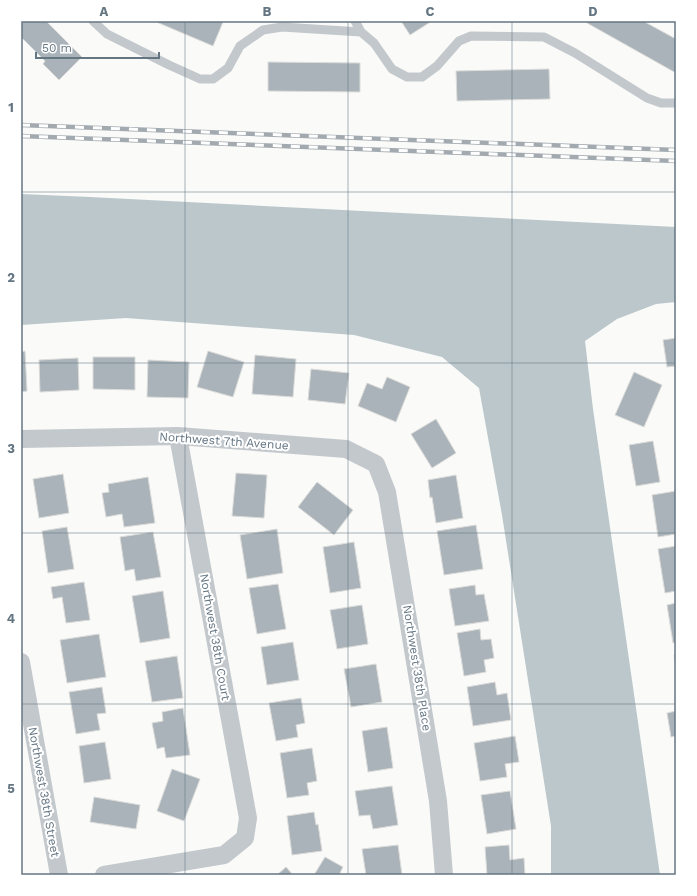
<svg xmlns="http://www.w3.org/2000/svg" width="697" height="896" font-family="'Work Sans',sans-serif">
<rect width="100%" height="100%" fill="#fafaf8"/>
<path fill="#bbc7cb" d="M21,194L90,197L676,227V302L656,304L617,319L585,341L593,409L660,875H551V826L502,515L479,388L442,357L354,335L126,318L21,325Z"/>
<path fill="#aab3b9" stroke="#dcdcda" d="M21,21H46L82,57L59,80L43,64L45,61L21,37Z
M154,21H220L223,22L213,46Z
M401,21H432L410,35Z
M587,21H643L676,39V73L587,23Z
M268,62L360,63V92L268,91Z
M549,69L550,99L457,101L456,71Z
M676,338V366L667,367L663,340Z
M25,351L27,391L21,392V352Z
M208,351L244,362L233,397L197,387Z
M255,355L296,359L293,397L252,394Z
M93,357H135V390L93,389Z
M78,358L79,390L40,392L39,360Z
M148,360L189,362L188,398L147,397Z
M311,369L349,373L345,404L308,400Z
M634,372L662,385L644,427L615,415Z
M387,377L410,387L396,422L358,406L367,383L382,389Z
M436,419L456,453L432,468L411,434Z
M653,441L660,482L636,486L629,445Z
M236,473L267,475L264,518L232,516Z
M63,474L69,513L39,518L33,479Z
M456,475L463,518L436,523L432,497L430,498L428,480Z
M148,477L155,523L124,527L122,514L106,517L102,493L109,492L108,484Z
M317,482L353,510L334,535L298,507Z
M676,491V534L658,537L652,495Z
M476,525L483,569L444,575L437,531Z
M67,527L74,569L48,573L42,531Z
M277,529L283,573L247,579L240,535Z
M153,532L161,577L136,581L134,569L125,571L120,537Z
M354,542L361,588L330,593L323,547Z
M676,546V591L665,593L658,549Z
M84,582L90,620L66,623L62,597L53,599L51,587Z
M278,584L286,629L257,634L249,588Z
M475,585L476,595L484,594L489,621L455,626L449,589Z
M163,591L170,638L140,643L132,596Z
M676,603V642L673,643L667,605Z
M362,605L368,644L337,649L330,610Z
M480,629L481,640L491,639L494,658L484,660L486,672L464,676L457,633Z
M99,634L106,677L67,683L60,640Z
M293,642L299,680L267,685L261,647Z
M676,654V669L674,655Z
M177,656L183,698L152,702L145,661Z
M376,664L382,702L351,707L344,669Z
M495,682L497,695L507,693L511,720L473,726L467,687Z
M102,687L106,713L97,714L100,730L76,734L69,692Z
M301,698L305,723L296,725L298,737L276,741L269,703Z
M183,708L190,755L166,758L164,747L157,749L152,723L163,721L162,712Z
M676,711V736L671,737L667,713Z
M387,727L393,768L368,772L362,731Z
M515,736L519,762L505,764L507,777L480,781L474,743Z
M105,742L111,779L84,783L79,746Z
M312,748L317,781L307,783L309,795L287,798L280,753Z
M172,769L200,779L184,821L157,811Z
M392,786L398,825L373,829L370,815L359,816L355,791Z
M510,791L516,829L487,834L481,795Z
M94,797L140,805L136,829L90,822Z
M314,812L316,825L318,824L322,851L292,855L287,816Z
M398,845L402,875H366L362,849Z
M509,845L510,860L524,858L525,875H487L485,847Z
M325,857L343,867L339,875H314Z
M286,867L293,875H277Z"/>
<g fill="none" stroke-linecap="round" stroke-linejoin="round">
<path stroke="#c3c8cc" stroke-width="9" d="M93,21L107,34L169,65L200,79H213L228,68L240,46L263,30L282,27L361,32L374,43L392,69L407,77H422L437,66L459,41L471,36L544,37L575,53L647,98L661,103H676
M355,21L361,32"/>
<path stroke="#c3c8cc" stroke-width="18" d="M21,439L178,436L346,449L376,464L387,492L438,801L444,875
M21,662L59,875
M104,875L224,855L245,838L248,818L178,436"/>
<defs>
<path id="rail" d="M21,125L676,150
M21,136L676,161"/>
</defs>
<use href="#rail" stroke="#a2aab0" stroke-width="4.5"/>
<use href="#rail" stroke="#fff" stroke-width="3" stroke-dasharray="9" stroke-linecap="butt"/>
</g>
<path fill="none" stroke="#657683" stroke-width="1" stroke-opacity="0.55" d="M185,21V875M348,21V875M512,21V875M21,192H676M21,363H676M21,533H676M21,704H676"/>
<g text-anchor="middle" stroke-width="4" stroke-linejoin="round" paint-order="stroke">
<g font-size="12" fill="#657683" stroke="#fff">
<text transform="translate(224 441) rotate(4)" y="4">Northwest 7th Avenue</text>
<text transform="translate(215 637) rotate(80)" y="4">Northwest 38th Court</text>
<text transform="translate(417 668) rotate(81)" y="4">Northwest 38th Place</text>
<text transform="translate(44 792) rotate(80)" y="4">Northwest 38th Street</text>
</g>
</g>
<rect width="697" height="896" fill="none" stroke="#ffffff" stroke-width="44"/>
<path d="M36 52v6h123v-6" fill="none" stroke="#657683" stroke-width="2"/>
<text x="42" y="52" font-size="12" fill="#657683" stroke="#ffffff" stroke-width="3" paint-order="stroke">50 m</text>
<rect x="22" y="22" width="653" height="852" fill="none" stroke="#657683" stroke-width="1.5"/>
<g font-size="13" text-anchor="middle" font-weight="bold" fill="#657683">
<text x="104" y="16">A</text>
<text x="267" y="16">B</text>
<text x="430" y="16">C</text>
<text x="593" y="16">D</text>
<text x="11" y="112">1</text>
<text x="11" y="282">2</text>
<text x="11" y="453">3</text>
<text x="11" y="623">4</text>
<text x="11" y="793">5</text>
</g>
</svg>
